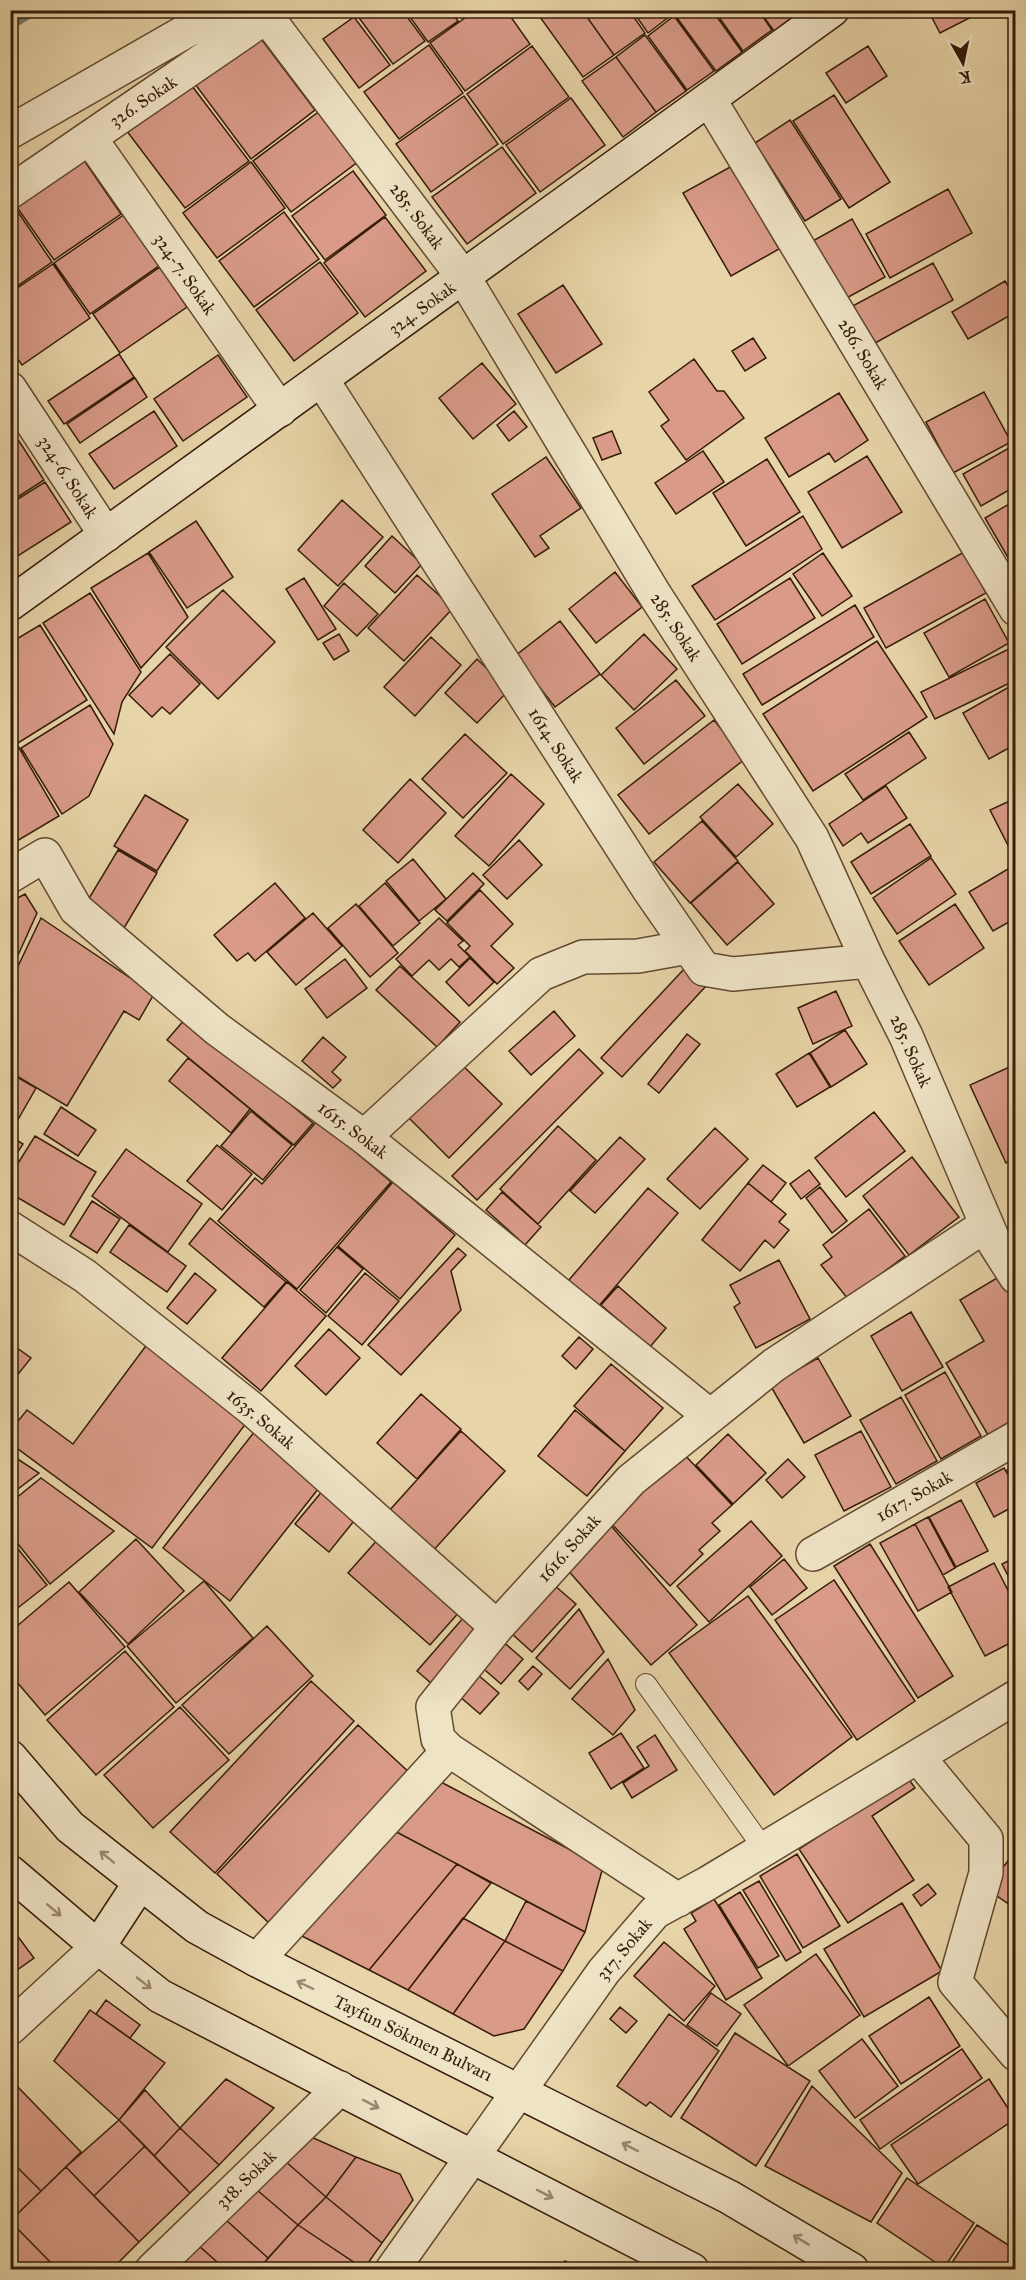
<svg xmlns="http://www.w3.org/2000/svg" width="1026" height="2280" font-family="'IM FELL Great Primer',serif">
<rect width="100%" height="100%" fill="#e7d4a8"/>
<filter id="stains"><feTurbulence type="fractalNoise" baseFrequency=".00333" numOctaves="4"/><feColorMatrix values="0 0 0 0 .2 0 0 0 0 .09 0 0 0 0 .02 0 0 0 .5 -.17"/></filter>
<radialGradient id="worn" r=".72"><stop offset=".6" stop-color="#630" stop-opacity="0"/><stop offset="1" stop-color="#630" stop-opacity=".3"/></radialGradient>
<g fill="none" stroke-linecap="round" stroke-linejoin="round">
<path stroke="#707a6a" stroke-width="10" d="M10,25L35,10"/>
</g>
<path fill="#d99b88" stroke="#351c08" stroke-width="1.5" d="M363,10H402L425,41L393,64L357,15Z
M405,10H450L458,21L428,42Z
M476,10H506L530,44L465,91L430,43Z
M535,10H582L614,55L583,77Z
M582,10H629L645,33L614,55Z
M632,10H678L648,33Z
M681,10H712L742,52L716,71L675,15Z
M714,10H758L772,30L743,51Z
M759,10H802L774,31Z
M928,10H985L940,33Z
M674,16L714,71L687,90L648,36Z
M354,17L390,65L359,88L323,39Z
M645,35L686,91L656,112L616,57Z
M259,36L315,110L251,159L195,84Z
M429,45L463,93L399,139L364,92Z
M532,46L569,97L503,144L467,94Z
M868,46L887,76L846,103L826,73Z
M616,57L656,112L623,137L582,81Z
M189,82L249,161L185,208L126,130Z
M834,95L890,182L849,208L793,121Z
M464,96L498,144L431,192L396,144Z
M571,98L605,145L540,192L506,145Z
M321,110L359,161L291,212L253,161Z
M790,120L841,199L805,221L755,143Z
M502,147L536,193L467,244L432,197Z
M81,156L121,214L54,260L14,203Z
M251,162L285,208L217,258L183,213Z
M732,166L779,249L731,276L683,193Z
M353,171L386,215L325,260L292,216Z
M948,189L972,233L890,278L866,234Z
M18,212L52,262L10,291V217Z
M284,212L319,259L254,307L219,261Z
M125,214L160,265L90,314L54,263Z
M385,217L426,271L365,317L324,263Z
M852,219L885,277L843,300L811,242Z
M320,262L358,313L294,361L256,310Z
M933,263L953,300L868,347L847,309Z
M53,264L90,318L22,365L10,348V293Z
M160,267L187,307L120,353L93,314Z
M1005,281L1016,299V312L968,339L952,312Z
M563,285L602,344L556,373L518,314Z
M753,338L766,358L745,371L732,351Z
M119,354L134,377L64,424L48,401Z
M218,355L247,397L183,441L154,399Z
M694,359L717,391H724L744,418L686,460L661,426L669,420L649,392Z
M482,363L516,404L473,439L439,398Z
M135,378L147,397L80,443L67,424Z
M984,392L1011,442L953,473L926,422Z
M839,393L868,440L835,462L829,453L789,477L765,438Z
M154,411L177,446L114,489L89,454Z
M514,411L527,427L509,441L497,425Z
M612,431L621,453L602,460L593,438Z
M19,441L44,480L10,502V446Z
M1016,444V486L981,506L963,474Z
M703,451L724,482L676,514L655,483Z
M867,456L902,512L842,548L808,492Z
M546,457L581,508L540,536L549,548L535,557L492,494Z
M767,459L800,512L746,546L713,493Z
M45,482L71,522L10,561V504Z
M342,500L383,537L338,586L298,550Z
M1016,500V558L1010,561L985,518Z
M803,516L822,549L715,620L692,586Z
M196,521L233,577L187,608L149,552Z
M392,536L422,564L395,593L365,566Z
M964,552L986,593L886,648L864,608Z
M148,553L188,617L141,668L91,588Z
M823,553L852,596L822,616L793,574Z
M615,572L642,607L596,643L569,609Z
M417,575L453,608L404,661L368,628Z
M304,578L336,629L318,640L286,589Z
M790,578L815,618L742,664L717,624Z
M344,583L378,614L357,636L324,606Z
M223,590L275,642L218,699L166,647Z
M90,593L141,672L122,702L114,734L43,623Z
M985,599L1009,643L949,677L924,633Z
M855,605L874,637L762,705L743,674Z
M560,621L600,674L555,707L515,656Z
M40,625L87,700L18,743L10,731V643Z
M339,634L349,651L334,660L323,643Z
M644,634L677,669L634,710L601,675Z
M431,637L461,665L415,716L384,687Z
M877,641L927,717L813,791L763,714Z
M1015,646L1016,680L935,719L921,692Z
M170,654L200,684L170,714L162,707L152,717L129,695Z
M477,659L509,690L477,723L445,693Z
M676,680L705,716L644,764L616,728Z
M1016,683V744L989,759L963,713Z
M90,705L113,744L89,796L62,814L21,748Z
M714,720L745,759L649,834L618,795Z
M909,732L926,758L863,800L845,774Z
M465,734L507,773L463,818L422,779Z
M18,746L59,816L12,844L10,840V750Z
M511,774L544,804L489,866L455,836Z
M410,779L446,813L398,863L363,830Z
M738,784L773,824L736,857L700,817Z
M886,786L907,818L868,843L861,833L843,846L829,824Z
M145,795L188,820L157,871L114,846Z
M1016,798V861L990,810Z
M702,821L738,861L690,903L654,862Z
M910,824L931,856L871,894L851,862Z
M519,840L542,865L507,899L483,875Z
M118,850L157,873L124,928L85,905Z
M931,858L956,894L897,934L873,898Z
M413,859L446,899L419,921L386,881Z
M738,862L774,904L727,945L691,903Z
M1013,866L1016,871V918L993,931L969,892Z
M473,873L484,884L447,921L435,910Z
M275,883L305,918L255,961L248,953L237,961L214,935Z
M385,883L420,923L393,946L359,906Z
M480,890L513,924L491,946L514,968L497,984L465,951L470,946L447,923Z
M25,894L37,913L10,973V902Z
M356,904L398,953L370,977L328,928Z
M955,904L984,948L929,985L899,941Z
M313,913L342,946L296,985L267,952Z
M41,918L154,994L139,1020L124,1011L67,1106L10,1072V983Z
M439,918L463,941L458,945L470,957L459,967L451,959L439,970L429,960L412,976L396,959Z
M470,958L494,982L469,1006L446,982Z
M345,959L367,988L327,1018L305,989Z
M400,966L460,1022L437,1047L376,990Z
M685,968L706,986L622,1077L601,1058Z
M836,991L852,1026L813,1044L798,1008Z
M554,1011L575,1036L531,1075L509,1051Z
M186,1018L313,1123L294,1145L167,1040Z
M845,1030L867,1064L831,1087L810,1053Z
M687,1034L700,1044L659,1093L648,1084Z
M323,1037L346,1057L332,1072L341,1080L333,1088L302,1061Z
M579,1049L603,1073L477,1200L452,1176Z
M809,1053L830,1087L797,1107L776,1074Z
M188,1058L250,1109L231,1133L169,1081Z
M456,1059L502,1104L449,1158L404,1113Z
M1016,1064V1158L1006,1163L970,1085Z
M10,1073L36,1088L12,1130L10,1129Z
M61,1107L96,1130L78,1156L44,1134Z
M251,1111L292,1145L263,1180L221,1146Z
M874,1112L905,1151L846,1197L815,1158Z
M318,1120L391,1182L297,1289L218,1221L255,1178L262,1184Z
M558,1126L596,1160L538,1224L500,1189Z
M715,1128L748,1159L700,1209L667,1179Z
M10,1136L23,1144L10,1164Z
M35,1136L96,1172L64,1225L10,1193V1176Z
M620,1137L645,1159L595,1213L570,1191Z
M217,1145L252,1174L222,1210L187,1181Z
M126,1149L202,1204L168,1252L92,1196Z
M912,1157L959,1217L909,1255L863,1196Z
M763,1165L786,1183L771,1202L748,1183Z
M809,1170L820,1184L801,1199L790,1184Z
M393,1182L455,1235L400,1299L338,1246Z
M748,1183L786,1214L779,1222L789,1230L774,1248L765,1240L740,1271L702,1240Z
M820,1187L847,1221L832,1233L806,1198Z
M648,1188L678,1213L598,1307L568,1281Z
M502,1192L541,1227L525,1245L486,1210Z
M92,1201L120,1219L97,1253L70,1236Z
M869,1209L905,1256L848,1299L821,1265L832,1257L823,1245Z
M210,1218L286,1282L264,1307L189,1244Z
M129,1225L186,1266L167,1292L110,1252Z
M337,1247L363,1269L326,1313L300,1290Z
M458,1248L466,1255L451,1271L461,1310L401,1375L368,1345Z
M779,1260L810,1319L756,1348L734,1307L740,1303L730,1285Z
M1007,1272L1016,1286V1418L988,1435L946,1363L984,1341L960,1300Z
M195,1273L216,1290L187,1324L167,1308Z
M365,1273L399,1301L362,1345L328,1316Z
M287,1282L326,1316L261,1391L222,1358Z
M618,1286L666,1328L650,1347L601,1305Z
M911,1312L943,1367L902,1391L871,1336Z
M329,1329L360,1358L326,1395L295,1366Z
M579,1337L593,1349L576,1369L562,1356Z
M10,1343L31,1358L15,1378L10,1374Z
M148,1343L250,1418L152,1548L10,1443V1431L27,1410L73,1444Z
M818,1358L851,1416L804,1443L770,1385Z
M611,1364L663,1408L625,1451L574,1406Z
M945,1372L981,1436L941,1459L905,1395Z
M421,1394L461,1429L417,1479L377,1443Z
M901,1397L937,1461L896,1484L860,1420Z
M575,1410L625,1451L587,1496L538,1456Z
M255,1431L322,1484L230,1601L163,1548Z
M461,1431L505,1471L432,1552L388,1512Z
M861,1431L891,1487L844,1511L815,1455Z
M728,1434L766,1473L733,1504L696,1465Z
M680,1450L732,1505L712,1523L720,1531L699,1550L703,1554L670,1586L607,1519Z
M10,1454L39,1473L10,1495Z
M788,1459L805,1477L782,1498L766,1480Z
M1016,1466V1486L1007,1470Z
M1004,1468L1016,1489V1505L994,1517L976,1483Z
M41,1478L114,1531L50,1584L10,1534V1503Z
M324,1489L358,1516L329,1552L295,1524Z
M961,1500L988,1551L956,1567L929,1517Z
M928,1517L955,1568L943,1575L915,1524Z
M606,1520L697,1625L651,1665L559,1560Z
M751,1521L782,1556L709,1622L677,1586Z
M915,1524L952,1592L918,1611L880,1543Z
M379,1538L461,1610L430,1645L348,1573Z
M10,1539L47,1585L10,1614Z
M136,1539L184,1591L128,1644L79,1592Z
M870,1544L953,1676L918,1698L834,1566Z
M1016,1557V1591L1002,1564Z
M784,1559L807,1588L772,1615L750,1587Z
M994,1563L1016,1606V1640L985,1656L948,1587Z
M834,1580L915,1701L857,1740L775,1620Z
M204,1581L253,1638L176,1703L127,1646Z
M69,1582L125,1647L45,1715L10,1674V1632Z
M554,1585L576,1604L532,1652L511,1633Z
M748,1596L852,1737L774,1795L669,1653Z
M579,1609L604,1652L570,1689L536,1658Z
M464,1617L479,1630L432,1684L417,1671Z
M267,1626L313,1676L229,1754L182,1705Z
M500,1639L523,1659L501,1684L478,1664Z
M125,1651L174,1707L96,1775L47,1720Z
M608,1659L635,1710L613,1735L572,1699Z
M533,1666L542,1674L528,1690L519,1681Z
M470,1668L499,1693L480,1714L451,1689Z
M311,1681L354,1721L215,1873L170,1832Z
M180,1707L229,1760L153,1828L104,1775Z
M358,1725L412,1775L270,1924L217,1874Z
M621,1733L644,1768L611,1789L589,1753Z
M655,1735L677,1770L632,1798L623,1783L649,1766L637,1747Z
M908,1778L915,1788L872,1816L914,1880L848,1923L799,1849Z
M437,1780L603,1867L585,1932L389,1828Z
M389,1828L457,1864L369,1970L294,1932Z
M1016,1850V1909L987,1889Z
M797,1854L840,1926L803,1948L760,1876Z
M457,1864L491,1883L408,1990L369,1970Z
M759,1881L801,1952L786,1961L743,1890Z
M928,1884L936,1894L921,1906L913,1895Z
M740,1892L779,1956L758,1968L719,1905Z
M714,1899L762,1978L726,2000L684,1929L696,1921L691,1913Z
M526,1901L585,1932L563,1971L505,1941Z
M902,1903L942,1971L864,2017L824,1949Z
M463,1918L505,1941L453,2014L408,1990Z
M10,1926L34,1958L10,1975Z
M505,1941L563,1971L524,2029L494,2036L453,2014Z
M664,1942L715,1986L684,2021L634,1976Z
M816,1954L860,2015L788,2066L744,2005Z
M711,1993L741,2014L717,2046L687,2025Z
M929,1997L960,2046L901,2084L869,2036Z
M106,2000L140,2025L130,2038L96,2014Z
M620,2007L637,2021L626,2033L610,2019Z
M90,2010L165,2063L119,2120L54,2061Z
M669,2014L719,2051L671,2117L650,2102L646,2106L617,2086Z
M735,2033L810,2081L756,2166L681,2118Z
M862,2039L898,2086L855,2118L819,2071Z
M962,2049L982,2078L880,2149L860,2120Z
M226,2079L274,2108L219,2165L180,2128Z
M989,2079L1015,2119L918,2184L891,2145Z
M14,2083L81,2152L41,2191L10,2160V2086Z
M812,2086L902,2173L871,2222L765,2166Z
M145,2090L180,2128L154,2156L119,2120Z
M119,2120L145,2146L94,2196L66,2167Z
M180,2128L219,2165L190,2193L154,2156Z
M309,2136L356,2157L326,2197L285,2161Z
M145,2146L190,2193L139,2242L94,2196Z
M356,2157L400,2174L413,2200L382,2243L326,2197Z
M10,2160L41,2191L10,2221Z
M285,2161L326,2197L298,2225L257,2190Z
M66,2167L139,2242L111,2270H58L10,2221Z
M907,2178L974,2223L944,2268L877,2223Z
M257,2190L298,2225L268,2258L226,2220Z
M326,2197L382,2243L364,2269L298,2225Z
M226,2220L268,2258L259,2270H226L198,2245Z
M10,2221L58,2270H10Z
M298,2225L364,2269V2270H273L264,2263Z
M977,2225L1016,2250V2267L1014,2270H947Z
M198,2245L226,2270H169Z
M565,2261L582,2270H557Z"/>
<g fill="none" stroke-linecap="round" stroke-linejoin="round">
<defs>
<path id="lane" d="M646,1684L764,1849"/>
<path id="street" d="M267,17L464,278L655,595L812,838L868,961L906,1036L995,1244L1016,1277
M709,99L1016,609
M10,132L223,10
M90,138L280,410
M10,192L276,10
M322,380L648,888L704,969L733,974L868,961
M10,389L106,535
M10,876L45,855L76,909L217,1029L364,1137L710,1416
M364,1137L541,974L583,957L638,956L688,947
M10,1228L85,1276L252,1409L497,1627
M813,1554L1016,1438
M918,1757L986,1839V1873L955,1982L1016,2054
M678,1900L449,1750L438,1739L433,1707L497,1627L631,1480L774,1365L986,1225
M257,1960L449,1750
M10,2028L98,1947
M152,2270L340,2088
M392,2270L604,1971L655,1912L708,1883L1016,1697"/>
<path id="secondary" d="M10,604L832,10
M10,1757L70,1827L197,1927L257,1960L729,2197L852,2270
M10,1872L98,1947L160,1996L692,2270
M98,1947L140,1883"/>
</defs>
<use href="#lane" stroke="#624a30" stroke-width="22"/>
<use href="#street" stroke="#624a30" stroke-width="36"/>
<use href="#secondary" stroke="#351c08" stroke-width="36"/>
<use href="#lane" stroke="#efe3c6" stroke-width="20"/>
<use href="#street" stroke="#efe3c6" stroke-width="33"/>
<use href="#secondary" stroke="#efe3c6" stroke-width="33"/>
</g>
<defs><path id="oneway-shaft" d="M-6 0H5M1.5-3L5.5 0L1.5 3" fill="none" stroke-width="1.6" stroke-linecap="round" stroke-linejoin="round" transform="scale(1.5)"/></defs>
<g stroke="#9b8970">
<use href="#oneway-shaft" transform="translate(107 1857) rotate(-141)"/>
<use href="#oneway-shaft" transform="translate(54 1910) rotate(40)"/>
<use href="#oneway-shaft" transform="translate(144 1983) rotate(38)"/>
<use href="#oneway-shaft" transform="translate(305 1985) rotate(-154)"/>
<use href="#oneway-shaft" transform="translate(371 2104) rotate(27)"/>
<use href="#oneway-shaft" transform="translate(630 2147) rotate(-153)"/>
<use href="#oneway-shaft" transform="translate(545 2194) rotate(27)"/>
<use href="#oneway-shaft" transform="translate(801 2240) rotate(-149)"/>
</g>
<g text-anchor="middle" stroke-width="4.5" stroke-linejoin="round" paint-order="stroke">
<g font-size="18" fill="#351c08" stroke="#efe3c6">
<text transform="translate(143 101) rotate(-34)" y="6">326. Sokak</text>
<text transform="translate(417 216) rotate(53)" y="6">285. Sokak</text>
<text transform="translate(185 274) rotate(55)" y="6">324-7. Sokak</text>
<text transform="translate(422 308) rotate(-36)" y="6">324. Sokak</text>
<text transform="translate(863 354) rotate(59)" y="6">286. Sokak</text>
<text transform="translate(68 477) rotate(57)" y="6">324-6. Sokak</text>
<text transform="translate(676 627) rotate(57)" y="6">285. Sokak</text>
<text transform="translate(556 745) rotate(57)" y="6">1614. Sokak</text>
<text transform="translate(911 1051) rotate(66)" y="6">285. Sokak</text>
<text transform="translate(353 1130) rotate(37)" y="6">1615. Sokak</text>
<text transform="translate(261 1419) rotate(40)" y="6">1635. Sokak</text>
<text transform="translate(914 1496) rotate(-30)" y="6">1617. Sokak</text>
<text transform="translate(569 1548) rotate(-48)" y="6">1616. Sokak</text>
<text transform="translate(624 1949) rotate(-50)" y="6">317. Sokak</text>
<text transform="translate(413 2038) rotate(26)" y="6">Tayfun Sökmen Bulvarı</text>
<text transform="translate(246 2179) rotate(-44)" y="6">318. Sokak</text>
</g>
</g>
<rect width="1026" height="2280" fill="none" stroke="#e7d4a8" stroke-width="36"/>
<rect x="12" y="12" width="1002" height="2256" fill="none" stroke="#351c08" stroke-width="3"/>
<rect x="18" y="18" width="990" height="2244" fill="none" stroke="#351c08" stroke-width="1.5"/>
<g transform="translate(963 63) rotate(171)" stroke="#efe3c6" stroke-width="4.5" paint-order="stroke">
<path d="M0-4.5L10 22L0 15L-10 22Z" fill="#351c08"/>
<text y="-9" font-size="16" font-weight="bold" text-anchor="middle" fill="#351c08">K</text>
</g>
<rect width="100%" height="100%" filter="url(#stains)"/>
<rect width="100%" height="100%" fill="url(#worn)"/>
</svg>
